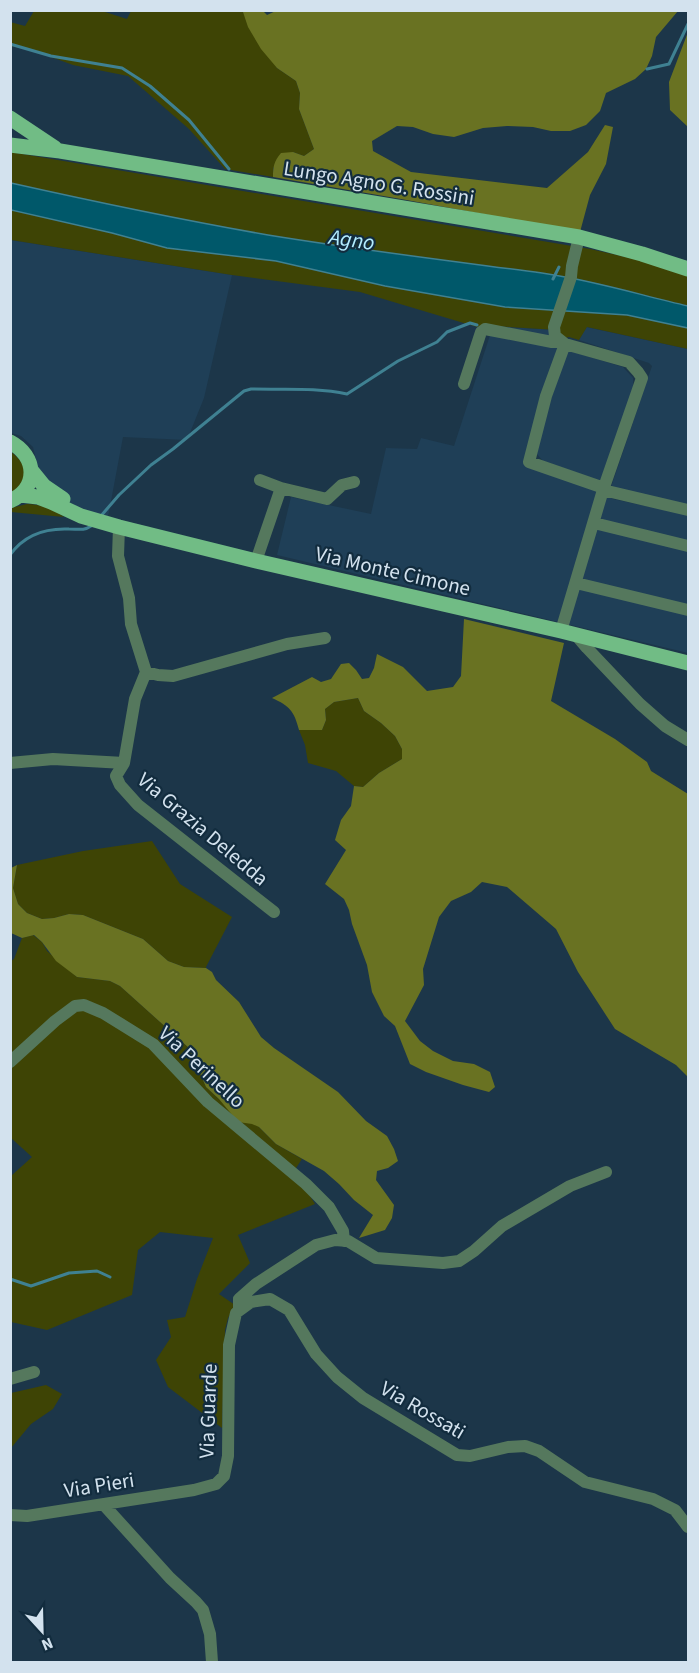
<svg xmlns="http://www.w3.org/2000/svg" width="699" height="1673" font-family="'Source Sans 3',sans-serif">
<rect width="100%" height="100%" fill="#1c3649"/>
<path fill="#1f3f57" d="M10,240L232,275L204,398L187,440L123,437L108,517L65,510L38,468L33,447L21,436L11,433Z
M493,326L557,330L565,338L526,456L613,499L688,515V653L277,555L291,497L371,514L386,448L417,449L421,438L454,446Z
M586,327L688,349V505L611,487L652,366L649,363L579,340Z
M567,350L623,367L633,378V394L600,481L543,461L537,454L543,423Z"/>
<path fill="#3e4405" d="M34,11H102L127,19L131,11H245L243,12L277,68L296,81L300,93L299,109L314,149L304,156L293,152L273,168V177L225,169L189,129L128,76L73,65L40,53L11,46L10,22L25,26Z
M10,152L590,249L639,260L688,275V306C640,295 592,280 542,273C451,261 360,250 268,235C182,220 96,202 11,183Z
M10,210L112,233L167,248L276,261L505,307L627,315L688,328V349L587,327L579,340L569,337L565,338L557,330L493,326L477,327L360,292L232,275L11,240Z
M10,451C19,458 29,468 23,480C21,485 14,491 10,495Z
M27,504C40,504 53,509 64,517L11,512V508Z
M358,698L364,711L381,723L395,736L402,749V759L379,773L363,787L354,786L336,771L308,763L305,745L299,730H322L326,720L325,709L334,702Z
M152,841L180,884L232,917L206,967V968L184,967L168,961L143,939L83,915L69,914L54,918L42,919L27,913L18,904L13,888L17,865L83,851Z
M33,935L42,942L47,951L77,977L110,981L120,986L189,1048L206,1087L219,1099L259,1127L276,1144L302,1159L294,1171L315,1204L238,1235L250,1263L219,1294L235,1305L228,1318L225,1330L222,1428L168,1387L156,1360L171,1337L167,1320L185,1317L197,1279L213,1238L160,1232L138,1250L132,1295L47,1330L11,1322V1176L32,1157L11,1138V961L14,959L22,938Z
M46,1385L62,1394L53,1409L31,1424L11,1448V1393Z"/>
<path fill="#697222" d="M278,10L678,11L656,37L652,56L646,69L635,79L606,93L600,111L586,125L570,131H551L533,127L507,126L483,128L454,137L433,134L413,127L397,126L372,141L373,151L411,172L547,188L588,152L605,125L613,127L606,164L590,195L580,232L401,199L273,177C273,167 274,161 281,153L293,152L304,156L314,149L299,109L300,93L296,81L277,68L261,49L248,27L243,12L245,11H263L267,15Z
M688,32V127L670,110L669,82Z
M464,619L564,643L551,701L615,739L647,762L651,771L688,794V1077L676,1065L615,1029L578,972L556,929L507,887L482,882L471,892L451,901L439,917L423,969L424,985L405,1021L420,1041L433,1051L453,1061L474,1064L490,1072L495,1087L489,1092L463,1085L426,1072L410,1064L395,1026L384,1016L372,992L367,965L352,924L349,910L344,899L325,884L346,850L335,840L341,820L351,806L354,786L363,787L379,773L402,759V749L395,736L381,723L364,711L358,698L334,702L325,709L326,720L322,730H299C294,711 290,706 272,698L312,677L321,682L331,679L341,664L349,663L356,670L362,679L369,678L374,668L377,654L403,667L427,691L453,687L461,676Z
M17,865L13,888L18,904L27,913L42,919L54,918L69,914L83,915L143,939L168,961L184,967L206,968L212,972L216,980L239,1002L261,1037L274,1048L338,1092L366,1121L387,1136L394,1149L398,1161L388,1168L377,1171L376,1180L394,1205L392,1218L385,1230L359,1238L373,1215L354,1200L339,1184L324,1171L276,1144L259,1127L252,1124L238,1122L219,1099L206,1087L189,1048L120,986L110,981L77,977L56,961L42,942L34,935L22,938L11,933V868Z"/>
<path fill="#00586a" stroke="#3f8192" stroke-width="1.5" d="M11,183C96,202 182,220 268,235C360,250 451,261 542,273C592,280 640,295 688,306V328L627,315L505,307L385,286L276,261L167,248L112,233L11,210Z"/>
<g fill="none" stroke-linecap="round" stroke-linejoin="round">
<path stroke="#3f8192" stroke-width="3" d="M10,44L51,56L122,68L150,86L189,120L229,169
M647,69L669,64L688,24
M553,279L559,267
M100,517L119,495L151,465L173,449L244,391L251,389C283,390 316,387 347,394L398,361L437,342L447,332L470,323L477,325
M10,555C24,535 45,528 69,529C78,529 84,531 91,526
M10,1279L31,1286L69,1273L97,1271L110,1277"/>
<path stroke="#55785d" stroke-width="12" d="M565,344L546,396L529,462L604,488
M464,384L481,332L485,329L552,342H562
M281,488L327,499L342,485L354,482
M603,490L688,510
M594,523L688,546
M119,527L118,556L129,598L131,624L146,672L135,699L124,763L116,776L120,785L138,805L274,912
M256,561L281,488L260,480
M576,583L688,610
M561,631L603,490L642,378L638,372L629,362L565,344L555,336L554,327L571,277L572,266L579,237
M576,635L587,648L640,704L665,726L688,740
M146,672L158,675L173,676L287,644L325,638
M10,763L53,759L124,763
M10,1062L55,1021L75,1006L84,1005L103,1013L153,1044L208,1102L306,1184L329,1207L343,1231L344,1241
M239,1310V1299L256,1284L316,1245L335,1240L348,1241L376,1258L443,1263L459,1261L474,1251L502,1226L570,1186L606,1172
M10,1379L34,1372
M103,1504L170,1578L196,1602L203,1610L210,1634L212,1662
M10,1515L27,1516L194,1490L216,1484L224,1476L228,1456L229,1345L236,1313L251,1302L270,1299L289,1310L316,1354L337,1377L363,1398L457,1455L470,1456L508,1447L525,1446L539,1451L585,1482L653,1499L675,1510L688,1527"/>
<path stroke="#71bc85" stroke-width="15" d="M10,118L55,148
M10,145L60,151L579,237L642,254L688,269
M10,442C37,456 39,488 10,501
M31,470L44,486L63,499
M20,495L38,497L51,502L81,516L119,527L256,561L561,631L688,663"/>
</g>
<g text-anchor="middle" stroke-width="4.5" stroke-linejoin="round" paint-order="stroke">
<g font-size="21" fill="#d3e2ee" stroke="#122c3e">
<text transform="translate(379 183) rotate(9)" y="7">Lungo Agno G. Rossini</text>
<text transform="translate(393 571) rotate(13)" y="7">Via Monte Cimone</text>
<text transform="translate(203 829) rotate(40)" y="7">Via Grazia Deledda</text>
<text transform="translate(202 1067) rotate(43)" y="7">Via Perinello</text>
<text transform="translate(423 1410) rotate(30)" y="7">Via Rossati</text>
<text transform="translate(208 1411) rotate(-88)" y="7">Via Guarde</text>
<text transform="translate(99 1485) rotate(-9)" y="7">Via Pieri</text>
</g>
<g font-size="22" font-style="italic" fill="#b3edff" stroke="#122c3e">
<text transform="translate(352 239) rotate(8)" y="8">Agno</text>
</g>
</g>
<rect width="699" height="1673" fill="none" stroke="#d3e2ee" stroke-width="24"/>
<g transform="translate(42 1631) rotate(158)" stroke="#122c3e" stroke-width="4.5" paint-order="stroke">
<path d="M0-4.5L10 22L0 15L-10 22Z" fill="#d3e2ee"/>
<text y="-9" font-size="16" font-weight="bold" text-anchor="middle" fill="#d3e2ee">N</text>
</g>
</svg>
